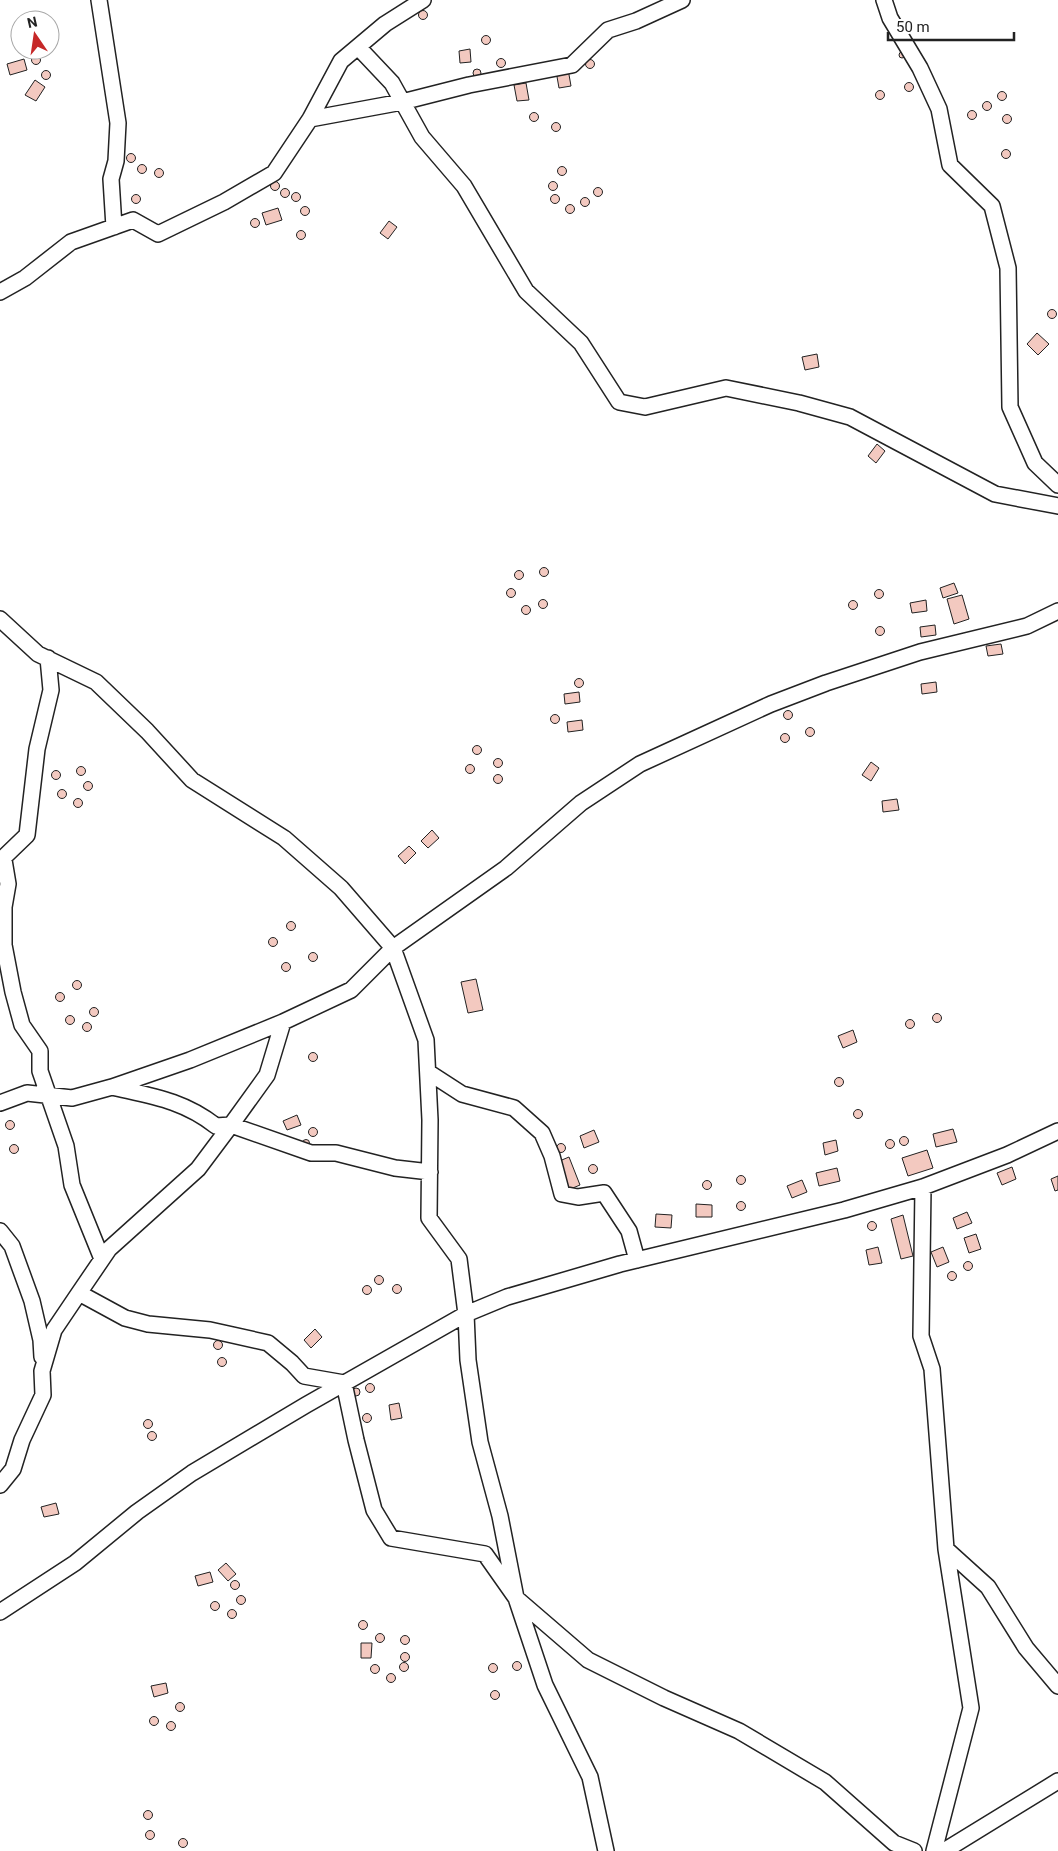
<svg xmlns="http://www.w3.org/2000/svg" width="1058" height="1851" font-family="Roboto,sans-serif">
<rect width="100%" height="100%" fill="#fff"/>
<path fill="#f3c9c0" stroke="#222" d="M418.5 15a4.5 4.5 0 1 1 9 0a4.5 4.5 0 1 1-9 0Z
M481.5 40a4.5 4.5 0 1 1 9 0a4.5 4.5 0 1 1-9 0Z
M470,49L471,62L460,63L459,51Z
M899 55a3 3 0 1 1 6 0a3 3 0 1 1-6 0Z
M31.5 60a4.5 4.5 0 1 1 9 0a4.5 4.5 0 1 1-9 0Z
M496.5 63a4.5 4.5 0 1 1 9 0a4.5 4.5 0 1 1-9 0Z
M24,59L27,70L10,75L7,64Z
M585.5 64a4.5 4.5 0 1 1 9 0a4.5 4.5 0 1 1-9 0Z
M473 73a4 4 0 1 1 8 0a4 4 0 1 1-8 0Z
M568,69L571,86L559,88L556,71Z
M41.5 75a4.5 4.5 0 1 1 9 0a4.5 4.5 0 1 1-9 0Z
M35,80L45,87L36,101L25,95Z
M904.5 87a4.5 4.5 0 1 1 9 0a4.5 4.5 0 1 1-9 0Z
M526,83L529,100L517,101L514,85Z
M875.5 95a4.5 4.5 0 1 1 9 0a4.5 4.5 0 1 1-9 0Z
M997.5 96a4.5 4.5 0 1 1 9 0a4.5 4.5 0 1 1-9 0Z
M982.5 106a4.5 4.5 0 1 1 9 0a4.5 4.5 0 1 1-9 0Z
M967.5 115a4.5 4.5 0 1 1 9 0a4.5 4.5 0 1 1-9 0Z
M529.5 117a4.5 4.5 0 1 1 9 0a4.5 4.5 0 1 1-9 0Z
M1002.5 119a4.5 4.5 0 1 1 9 0a4.5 4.5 0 1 1-9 0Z
M551.5 127a4.5 4.5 0 1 1 9 0a4.5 4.5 0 1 1-9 0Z
M1001.5 154a4.5 4.5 0 1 1 9 0a4.5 4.5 0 1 1-9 0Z
M126.5 158a4.5 4.5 0 1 1 9 0a4.5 4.5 0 1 1-9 0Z
M137.5 169a4.5 4.5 0 1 1 9 0a4.5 4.5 0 1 1-9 0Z
M557.5 171a4.5 4.5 0 1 1 9 0a4.5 4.5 0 1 1-9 0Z
M154.5 173a4.5 4.5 0 1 1 9 0a4.5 4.5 0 1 1-9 0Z
M548.5 186a4.5 4.5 0 1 1 9 0a4.5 4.5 0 1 1-9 0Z
M270.5 186a4.5 4.5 0 1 1 9 0a4.5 4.5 0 1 1-9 0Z
M593.5 192a4.5 4.5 0 1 1 9 0a4.5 4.5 0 1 1-9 0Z
M280.5 193a4.5 4.5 0 1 1 9 0a4.5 4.5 0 1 1-9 0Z
M291.5 197a4.5 4.5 0 1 1 9 0a4.5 4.5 0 1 1-9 0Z
M550.5 199a4.5 4.5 0 1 1 9 0a4.5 4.5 0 1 1-9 0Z
M131.5 199a4.5 4.5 0 1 1 9 0a4.5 4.5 0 1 1-9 0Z
M580.5 202a4.5 4.5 0 1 1 9 0a4.5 4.5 0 1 1-9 0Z
M565.5 209a4.5 4.5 0 1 1 9 0a4.5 4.5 0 1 1-9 0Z
M300.5 211a4.5 4.5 0 1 1 9 0a4.5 4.5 0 1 1-9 0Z
M278,208L282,220L266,225L262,213Z
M250.5 223a4.5 4.5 0 1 1 9 0a4.5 4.5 0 1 1-9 0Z
M389,221L397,227L388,239L380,233Z
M296.5 235a4.5 4.5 0 1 1 9 0a4.5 4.5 0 1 1-9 0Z
M1047.5 314a4.5 4.5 0 1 1 9 0a4.5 4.5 0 1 1-9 0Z
M1037,333L1049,344L1038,355L1027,344Z
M817,354L819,367L805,370L802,357Z
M877,444L885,451L876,463L868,456Z
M539.5 572a4.5 4.5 0 1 1 9 0a4.5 4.5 0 1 1-9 0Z
M514.5 575a4.5 4.5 0 1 1 9 0a4.5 4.5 0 1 1-9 0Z
M954,583L958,593L943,598L940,588Z
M506.5 593a4.5 4.5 0 1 1 9 0a4.5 4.5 0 1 1-9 0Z
M874.5 594a4.5 4.5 0 1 1 9 0a4.5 4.5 0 1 1-9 0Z
M962,595L969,619L954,624L947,599Z
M538.5 604a4.5 4.5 0 1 1 9 0a4.5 4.5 0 1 1-9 0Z
M926,600L927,611L912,613L910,603Z
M848.5 605a4.5 4.5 0 1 1 9 0a4.5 4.5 0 1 1-9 0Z
M521.5 610a4.5 4.5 0 1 1 9 0a4.5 4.5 0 1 1-9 0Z
M935,625L936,635L921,637L920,627Z
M875.5 631a4.5 4.5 0 1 1 9 0a4.5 4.5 0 1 1-9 0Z
M1001,644L1003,654L988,656L986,646Z
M574.5 683a4.5 4.5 0 1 1 9 0a4.5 4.5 0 1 1-9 0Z
M936,682L937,692L922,694L921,684Z
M579,692L580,702L565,704L564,694Z
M783.5 715a4.5 4.5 0 1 1 9 0a4.5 4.5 0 1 1-9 0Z
M550.5 719a4.5 4.5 0 1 1 9 0a4.5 4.5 0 1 1-9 0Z
M582,720L583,730L568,732L567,722Z
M805.5 732a4.5 4.5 0 1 1 9 0a4.5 4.5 0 1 1-9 0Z
M780.5 738a4.5 4.5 0 1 1 9 0a4.5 4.5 0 1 1-9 0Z
M472.5 750a4.5 4.5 0 1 1 9 0a4.5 4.5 0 1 1-9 0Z
M493.5 763a4.5 4.5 0 1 1 9 0a4.5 4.5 0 1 1-9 0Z
M871,762L879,768L871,781L862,775Z
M465.5 769a4.5 4.5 0 1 1 9 0a4.5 4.5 0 1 1-9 0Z
M76.5 771a4.5 4.5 0 1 1 9 0a4.5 4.5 0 1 1-9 0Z
M51.5 775a4.5 4.5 0 1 1 9 0a4.5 4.5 0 1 1-9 0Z
M493.5 779a4.5 4.5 0 1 1 9 0a4.5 4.5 0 1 1-9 0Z
M83.5 786a4.5 4.5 0 1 1 9 0a4.5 4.5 0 1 1-9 0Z
M57.5 794a4.5 4.5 0 1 1 9 0a4.5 4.5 0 1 1-9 0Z
M73.5 803a4.5 4.5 0 1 1 9 0a4.5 4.5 0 1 1-9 0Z
M897,799L899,810L883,812L882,801Z
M432,830L439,838L428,848L421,841Z
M409,846L416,853L405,864L398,856Z
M286.5 926a4.5 4.5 0 1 1 9 0a4.5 4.5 0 1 1-9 0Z
M268.5 942a4.5 4.5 0 1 1 9 0a4.5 4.5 0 1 1-9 0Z
M308.5 957a4.5 4.5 0 1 1 9 0a4.5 4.5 0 1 1-9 0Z
M281.5 967a4.5 4.5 0 1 1 9 0a4.5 4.5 0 1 1-9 0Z
M476,979L483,1010L468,1013L461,982Z
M72.5 985a4.5 4.5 0 1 1 9 0a4.5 4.5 0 1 1-9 0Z
M55.5 997a4.5 4.5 0 1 1 9 0a4.5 4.5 0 1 1-9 0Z
M89.5 1012a4.5 4.5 0 1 1 9 0a4.5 4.5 0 1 1-9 0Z
M932.5 1018a4.5 4.5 0 1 1 9 0a4.5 4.5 0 1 1-9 0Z
M65.5 1020a4.5 4.5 0 1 1 9 0a4.5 4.5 0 1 1-9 0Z
M905.5 1024a4.5 4.5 0 1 1 9 0a4.5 4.5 0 1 1-9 0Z
M82.5 1027a4.5 4.5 0 1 1 9 0a4.5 4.5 0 1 1-9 0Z
M853,1030L857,1042L843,1048L838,1036Z
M308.5 1057a4.5 4.5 0 1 1 9 0a4.5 4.5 0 1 1-9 0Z
M834.5 1082a4.5 4.5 0 1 1 9 0a4.5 4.5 0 1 1-9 0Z
M853.5 1114a4.5 4.5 0 1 1 9 0a4.5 4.5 0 1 1-9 0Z
M297,1115L301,1125L287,1130L283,1121Z
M5.5 1125a4.5 4.5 0 1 1 9 0a4.5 4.5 0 1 1-9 0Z
M308.5 1132a4.5 4.5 0 1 1 9 0a4.5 4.5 0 1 1-9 0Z
M953,1129L957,1142L936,1147L933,1134Z
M594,1130L599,1142L584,1148L580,1136Z
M899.5 1141a4.5 4.5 0 1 1 9 0a4.5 4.5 0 1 1-9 0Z
M302.5 1143a3.5 3.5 0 1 1 7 0a3.5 3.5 0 1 1-7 0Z
M885.5 1144a4.5 4.5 0 1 1 9 0a4.5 4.5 0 1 1-9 0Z
M836,1140L838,1151L825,1155L823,1143Z
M556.5 1148a4.5 4.5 0 1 1 9 0a4.5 4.5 0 1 1-9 0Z
M9.5 1149a4.5 4.5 0 1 1 9 0a4.5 4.5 0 1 1-9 0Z
M927,1150L933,1168L908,1176L902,1158Z
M569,1157L580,1185L568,1190L557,1162Z
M588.5 1169a4.5 4.5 0 1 1 9 0a4.5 4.5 0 1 1-9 0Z
M1012,1167L1016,1179L1002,1185L997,1173Z
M837,1168L840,1181L819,1186L816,1173Z
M736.5 1180a4.5 4.5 0 1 1 9 0a4.5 4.5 0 1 1-9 0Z
M1058,1176V1190L1055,1191L1051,1179Z
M802,1180L807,1192L792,1198L787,1186Z
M702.5 1185a4.5 4.5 0 1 1 9 0a4.5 4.5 0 1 1-9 0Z
M736.5 1206a4.5 4.5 0 1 1 9 0a4.5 4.5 0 1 1-9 0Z
M696,1204L712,1205V1217H696Z
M967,1212L972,1223L957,1229L953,1218Z
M656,1214L672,1215L671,1228L655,1227Z
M903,1215L913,1256L901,1259L891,1219Z
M867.5 1226a4.5 4.5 0 1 1 9 0a4.5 4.5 0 1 1-9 0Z
M976,1234L981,1249L969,1253L964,1238Z
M878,1247L882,1263L869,1265L866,1250Z
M943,1247L949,1262L937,1267L931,1252Z
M963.5 1266a4.5 4.5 0 1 1 9 0a4.5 4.5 0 1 1-9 0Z
M947.5 1276a4.5 4.5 0 1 1 9 0a4.5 4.5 0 1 1-9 0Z
M374.5 1280a4.5 4.5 0 1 1 9 0a4.5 4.5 0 1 1-9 0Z
M392.5 1289a4.5 4.5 0 1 1 9 0a4.5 4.5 0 1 1-9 0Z
M362.5 1290a4.5 4.5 0 1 1 9 0a4.5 4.5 0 1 1-9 0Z
M315,1329L322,1337L311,1348L304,1340Z
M213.5 1345a4.5 4.5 0 1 1 9 0a4.5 4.5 0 1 1-9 0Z
M217.5 1362a4.5 4.5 0 1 1 9 0a4.5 4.5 0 1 1-9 0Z
M365.5 1388a4.5 4.5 0 1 1 9 0a4.5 4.5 0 1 1-9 0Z
M352 1392a4 4 0 1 1 8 0a4 4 0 1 1-8 0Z
M399,1403L402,1418L391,1420L389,1405Z
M362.5 1418a4.5 4.5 0 1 1 9 0a4.5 4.5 0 1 1-9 0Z
M143.5 1424a4.5 4.5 0 1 1 9 0a4.5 4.5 0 1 1-9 0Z
M147.5 1436a4.5 4.5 0 1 1 9 0a4.5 4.5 0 1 1-9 0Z
M56,1503L59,1514L44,1517L41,1507Z
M226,1563L236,1574L228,1581L218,1570Z
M210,1572L213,1582L198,1586L195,1576Z
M230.5 1585a4.5 4.5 0 1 1 9 0a4.5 4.5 0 1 1-9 0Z
M236.5 1600a4.5 4.5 0 1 1 9 0a4.5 4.5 0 1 1-9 0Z
M210.5 1606a4.5 4.5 0 1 1 9 0a4.5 4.5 0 1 1-9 0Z
M227.5 1614a4.5 4.5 0 1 1 9 0a4.5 4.5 0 1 1-9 0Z
M358.5 1625a4.5 4.5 0 1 1 9 0a4.5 4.5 0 1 1-9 0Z
M375.5 1638a4.5 4.5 0 1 1 9 0a4.5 4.5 0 1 1-9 0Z
M400.5 1640a4.5 4.5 0 1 1 9 0a4.5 4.5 0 1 1-9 0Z
M361,1643H372L371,1658H361Z
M400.5 1657a4.5 4.5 0 1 1 9 0a4.5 4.5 0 1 1-9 0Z
M512.5 1666a4.5 4.5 0 1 1 9 0a4.5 4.5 0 1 1-9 0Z
M399.5 1667a4.5 4.5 0 1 1 9 0a4.5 4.5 0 1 1-9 0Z
M488.5 1668a4.5 4.5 0 1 1 9 0a4.5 4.5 0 1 1-9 0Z
M370.5 1669a4.5 4.5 0 1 1 9 0a4.5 4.5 0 1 1-9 0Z
M386.5 1678a4.5 4.5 0 1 1 9 0a4.5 4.5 0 1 1-9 0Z
M166,1683L168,1693L154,1697L151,1686Z
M490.5 1695a4.5 4.5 0 1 1 9 0a4.5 4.5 0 1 1-9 0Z
M175.5 1707a4.5 4.5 0 1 1 9 0a4.5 4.5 0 1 1-9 0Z
M149.5 1721a4.5 4.5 0 1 1 9 0a4.5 4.5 0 1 1-9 0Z
M166.5 1726a4.5 4.5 0 1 1 9 0a4.5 4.5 0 1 1-9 0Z
M143.5 1815a4.5 4.5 0 1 1 9 0a4.5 4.5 0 1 1-9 0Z
M145.5 1835a4.5 4.5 0 1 1 9 0a4.5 4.5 0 1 1-9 0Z
M178.5 1843a4.5 4.5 0 1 1 9 0a4.5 4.5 0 1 1-9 0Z"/>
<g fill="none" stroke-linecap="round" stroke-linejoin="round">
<defs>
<path id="minor" d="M99,0L118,123L116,161L111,179L114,227
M884,0L890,18L920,68L939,109L950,165L992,206L1008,268L1010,407L1035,463L1058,485
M358,47L392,83L422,137L464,186L526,291L581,343L619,402L645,407L726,388L799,403L850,417L995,494L1058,506
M310,119L402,102L469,85L572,65L608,30L636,21L682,0
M0,292L25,278L71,242L133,220L158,234L224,202L274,173L310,119L341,61L385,24L423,0
M0,619L38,654L96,682L147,731L192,780L284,838L341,888L393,948L426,1040L430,1120L429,1218L459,1259L466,1314L468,1360L480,1442L500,1516L516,1598L545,1685L590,1777L606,1851
M4,860L8,884L4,907V945L13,992L22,1025L40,1051V1071L66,1146L72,1185L102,1259
M0,861L27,835L37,749L51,690L48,658
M428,1072L462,1094L514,1108L542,1133L552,1156L562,1194L578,1197L604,1193L629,1231L637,1260
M112,1087C151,1096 183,1100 216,1126L231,1125L311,1153H336L395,1168L430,1172
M0,1103L27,1093L72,1098L112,1087L190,1060L283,1022L351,990L393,948L506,868L581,803L640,764L771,704L826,683L920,652L1027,626L1058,611
M923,1187L921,1336L932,1369L946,1549L971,1708L934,1851
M0,1231L12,1246L32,1301L41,1340L42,1357
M79,1293L109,1249L198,1169L231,1125L267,1075L283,1022
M0,1485L13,1469L22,1440L43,1395L42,1371L54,1330L79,1293L125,1318L148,1324L210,1330L268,1343L292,1363L304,1376L344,1383L356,1440L374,1510L391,1538L485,1554L516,1598L588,1660L664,1698L739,1731L825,1782L894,1843L914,1851
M946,1549L988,1587L1026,1648L1058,1686
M0,1612L75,1563L137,1512L192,1473L306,1405L466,1314L507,1297L620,1264L844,1210L923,1187L1007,1155L1058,1131
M944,1851L1058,1781"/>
</defs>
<use href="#minor" stroke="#222" stroke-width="18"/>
<use href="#minor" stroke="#fff" stroke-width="15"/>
</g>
<g transform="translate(35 35) rotate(347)"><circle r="24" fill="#ffffff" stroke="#a7a7a7"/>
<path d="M0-4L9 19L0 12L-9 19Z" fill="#c62828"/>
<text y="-8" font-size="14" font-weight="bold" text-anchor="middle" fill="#222222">N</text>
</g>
<path d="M888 32v8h126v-8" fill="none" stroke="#222222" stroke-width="2.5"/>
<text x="896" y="32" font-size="15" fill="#222222" stroke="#ffffff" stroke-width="4" paint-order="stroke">50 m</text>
</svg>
